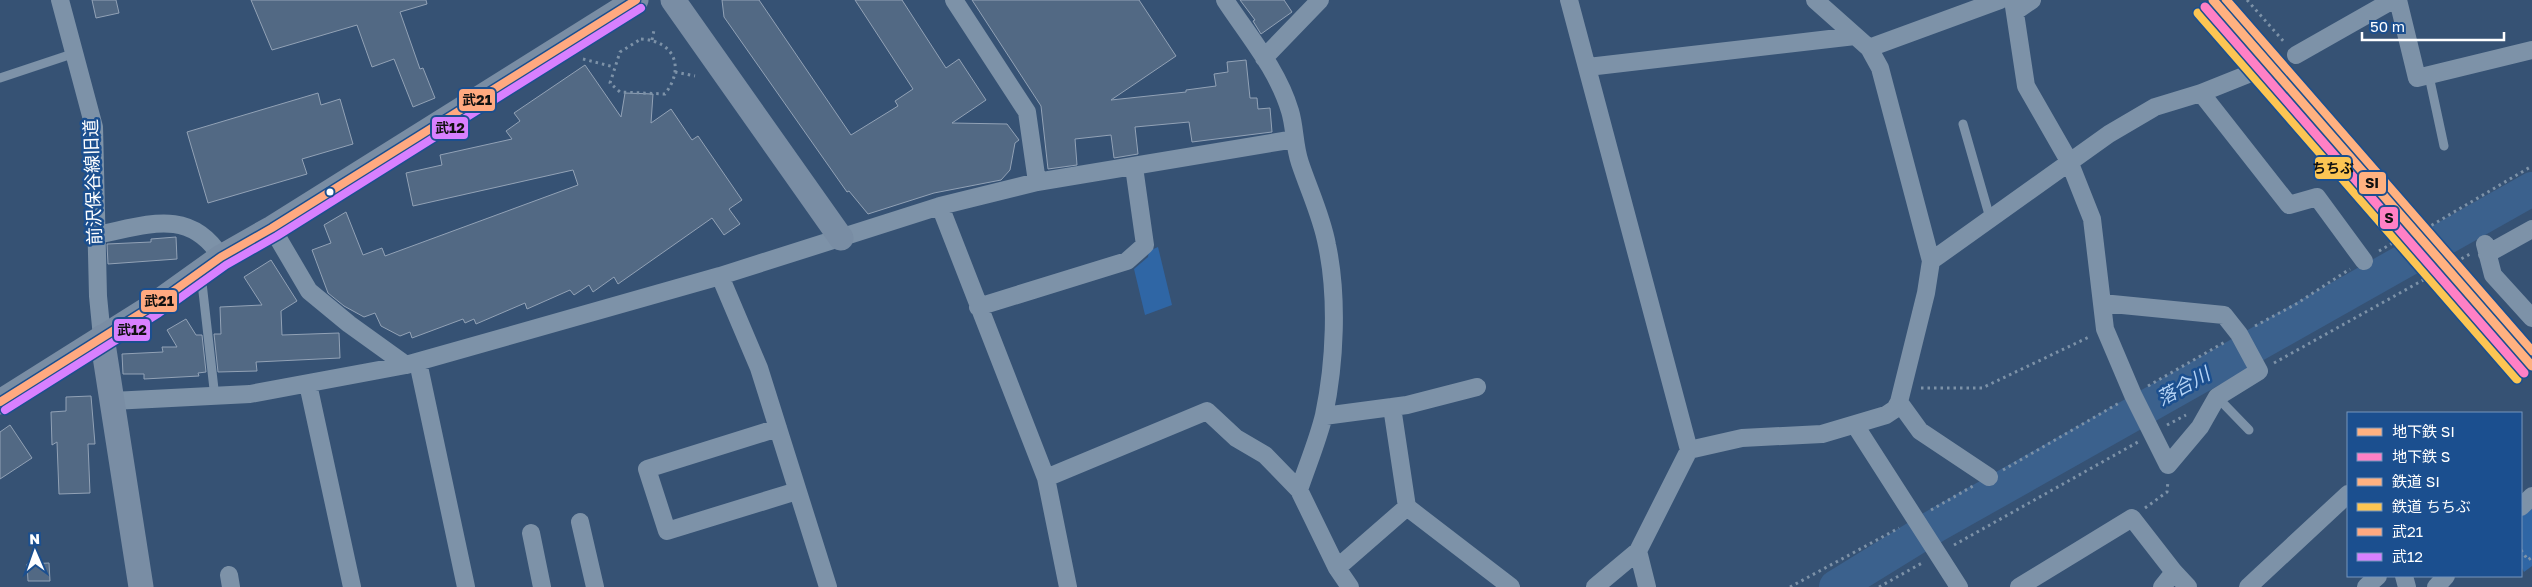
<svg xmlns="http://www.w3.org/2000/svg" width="2532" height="587" font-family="'Golos Text','Noto Sans JP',sans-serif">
<rect width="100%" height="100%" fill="#365274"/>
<path fill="#2f66a5" d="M1158,247L1172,305L1145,315L1134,269L1148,257L1149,251Z
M2532,496V566L2524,572L2521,566V507Z"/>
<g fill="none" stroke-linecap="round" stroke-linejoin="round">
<path stroke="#3b618d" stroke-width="34" d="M1836,587L1935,526L2532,189"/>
</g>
<path fill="#526984" stroke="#92a2b6" d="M92,0H116L119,13L96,18Z
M251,0H426L427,4L400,12L420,69L423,68L435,98L413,107L394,59L372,67L357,25L272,50Z
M722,0H759L851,135L898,106L895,101L913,89L855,0H902L946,68L959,59L986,100L952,123L1007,124L1019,140L1015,143L1010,170L1001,180L934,193L868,214L849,191L847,192L724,17Z
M972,0H1139L1176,56L1111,100L1186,92V90L1216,86L1214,74L1228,72L1227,62L1246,60L1250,98H1257L1258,109L1270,108L1272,132L1192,142L1189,122L1135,127L1138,154L1114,158L1111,135L1075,139L1077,165L1048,169L1041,106Z
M1240,0H1284L1292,12L1261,34L1253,21L1255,20Z
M585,65L621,117L625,93L653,94L651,123L671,109L692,140L698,136L742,200L729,209L740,224L724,235L712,218L618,284L614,277L593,292L589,285L574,295L570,290L527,309L525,303L476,324L474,319L465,323L463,319L412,338L410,332L400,336L381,326L375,313L364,317L344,306L328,293L312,250L331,243L324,225L346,212L363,255L382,248L385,256L578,185L573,170L413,206L406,173L442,165L440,155L512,139L506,131L520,121L514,113Z
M318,93L321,105L340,99L353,144L302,159L307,174L208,203L187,132Z
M176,237L177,259L108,264L107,244L151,242V239Z
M271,260L297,301L281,311L282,335L339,333L340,358L256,362L257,371L218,372L214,334H221L220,307L262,305L244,277Z
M186,319L196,335H202L206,372L198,373L199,376L144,379V374H123L122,354L163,352L162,347H177L167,330Z
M91,396L95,444H88L90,493L59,494L57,442L52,445L51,412L66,411V397Z
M10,425L32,458L0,479V432Z
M49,563L50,581H28L27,564Z"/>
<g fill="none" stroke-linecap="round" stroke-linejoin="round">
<path stroke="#7d92a8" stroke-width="3" stroke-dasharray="2.5 4" stroke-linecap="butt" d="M2247,0L2285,43
M641,39C675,41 685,68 665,94L620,92L610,83L620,52Z
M652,40L654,30
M583,59L614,67
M675,72L695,76
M2379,251L2396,241L2432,225L2532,166
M2255,326L2296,304L2350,269
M2274,363L2470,254
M2148,386L2225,342
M1921,388H1982L2089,337
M2167,425L2186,415
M2003,470L2119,403
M2145,508L2167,492L2168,481
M1931,510L1973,486
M1954,545L2138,442
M2521,550L2528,560L2532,557
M1790,587L1899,528
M1879,587L1922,563"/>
<path stroke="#7d92a8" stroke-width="9" d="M2429,76L2444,146
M0,78L75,53
M1963,124L1990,218
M201,274L215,398
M2217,397L2249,430"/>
<path stroke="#7d92a8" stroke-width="18" d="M60,0L94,127L98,296L102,337
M954,0L1027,112L1037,182
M1225,0C1248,35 1278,70 1290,111C1295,127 1294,146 1300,163C1309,190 1322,217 1327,245C1338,297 1335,363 1324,415C1318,440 1307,466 1299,490L1337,568L1350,587
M1569,0L1689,450L1638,551L1595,587
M2013,0L2026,86L2069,161L2092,219L2105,329L2133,395L2168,465L2200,427L2217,397L2259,371L2239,334L2224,315L2102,303
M2398,0L2417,78L2532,50
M2016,11L2032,0
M1869,48L2000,0
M2296,55L2393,0
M1264,58L1320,0
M1588,67L1855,36
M2201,93L2289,205L2317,197L2364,261
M940,206L1046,478L1068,587
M272,228L309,291L349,324L406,365
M96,235C145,226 189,206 221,257
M2485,244L2493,275L2532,318
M2487,254L2532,229
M1931,261L2109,134L2155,107L2201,93L2251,73
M720,276L759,368L828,587
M978,307L1127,261L1145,245L1134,167
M418,362L466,587
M308,384L352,587
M112,401L250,394L406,365L720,276L940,206L1037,182L1295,139
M1899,402L1920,431L1989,477
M1392,407L1407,507L1511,587
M1324,416L1407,405L1477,387
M1855,425L1959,587
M778,428L647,469L667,531L797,491
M1689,450L1742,438L1822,434L1886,415L1895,409L1899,402L1926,293L1931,261L1880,68L1869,48L1815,0
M1046,478L1207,411L1236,438L1265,455L1299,490
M2521,507L2532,496
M580,522L595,587
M531,533L542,587
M1638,551L1647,587
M1337,568L1407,507
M229,575L231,587
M2404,576L2407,587
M2019,587L2132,518L2174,572L2188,587
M2162,587L2174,572
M2248,587L2348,494
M2366,587L2378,576
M2436,587L2446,576"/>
<path stroke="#798da4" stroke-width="25" d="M673,0L841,238
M102,337L141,587
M0,402L154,305L221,257L272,228L636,0"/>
<defs>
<path id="bus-1" d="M0,402L154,305L221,257L272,228L636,0"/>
<path id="bus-2" d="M5,410L159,313L226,265L277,236L641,8"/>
</defs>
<use href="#bus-1" stroke="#1b4f8f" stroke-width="11"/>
<use href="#bus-2" stroke="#1b4f8f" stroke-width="11"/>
<use href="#bus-1" stroke="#ffa980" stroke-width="8"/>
<use href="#bus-2" stroke="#d880ff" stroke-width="8"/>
<defs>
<path id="rail-1" d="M2226,0L2532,351"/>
<path id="rail-2" d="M2198,13L2517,379"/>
</defs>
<use href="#rail-1" stroke="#1b4f8f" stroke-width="12"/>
<use href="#rail-2" stroke="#1b4f8f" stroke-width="12"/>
<use href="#rail-1" stroke="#ffb180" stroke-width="9"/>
<use href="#rail-2" stroke="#fcc553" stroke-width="9"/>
<defs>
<path id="metro-1" d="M2213,0L2532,366"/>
<path id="metro-2" d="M2205,7L2524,373"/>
</defs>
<use href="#metro-1" stroke="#1b4f8f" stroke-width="12"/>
<use href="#metro-2" stroke="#1b4f8f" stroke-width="12"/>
<use href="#metro-1" stroke="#ffb180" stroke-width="9"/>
<use href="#metro-2" stroke="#ff80c5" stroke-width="9"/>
</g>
<circle fill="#fff" stroke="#1b4f8f" stroke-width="2" cx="330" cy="192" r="4.5"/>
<g text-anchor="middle" stroke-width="5" stroke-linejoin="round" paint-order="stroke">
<g font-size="18" fill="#fff" stroke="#1b4f8f">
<text transform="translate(93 182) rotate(-92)" y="6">前沢保谷線旧道</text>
</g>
<g font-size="19" font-style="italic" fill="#b5d3f5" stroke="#1b4f8f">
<text transform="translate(2183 386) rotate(-29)" y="7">落合川</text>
</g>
</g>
<g stroke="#1b4f8f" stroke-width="2">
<rect x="458" y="88" width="38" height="24" rx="5" fill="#ffa980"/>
<rect x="431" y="116" width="38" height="24" rx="5" fill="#d880ff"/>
<rect x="2314" y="156" width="38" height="24" rx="5" fill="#fcc553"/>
<rect x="2358" y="171" width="29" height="24" rx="5" fill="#ffb180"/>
<rect x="2379" y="206" width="20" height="24" rx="5" fill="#ff80c5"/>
<rect x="140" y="289" width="38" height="24" rx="5" fill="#ffa980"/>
<rect x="113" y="318" width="38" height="24" rx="5" fill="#d880ff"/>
</g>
<g font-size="14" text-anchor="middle" font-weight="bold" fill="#111">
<text x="477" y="105">武21</text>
<text x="450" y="133">武12</text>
<text x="2333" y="173">ちちぶ</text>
<text x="2372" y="188">SI</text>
<text x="2389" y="223">S</text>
<text x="159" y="306">武21</text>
<text x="132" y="335">武12</text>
</g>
<rect x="2347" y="412" width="175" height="165" fill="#1b4f8f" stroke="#7695bc"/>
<rect x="2357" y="428" width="25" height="8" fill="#ffb180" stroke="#7695bc"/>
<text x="2392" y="437" font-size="15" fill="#ffffff">地下鉄 SI</text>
<rect x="2357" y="453" width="25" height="8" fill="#ff80c5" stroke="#7695bc"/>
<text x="2392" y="462" font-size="15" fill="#ffffff">地下鉄 S</text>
<rect x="2357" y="478" width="25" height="8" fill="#ffb180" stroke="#7695bc"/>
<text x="2392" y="487" font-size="15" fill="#ffffff">鉄道 SI</text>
<rect x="2357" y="503" width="25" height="8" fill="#fcc553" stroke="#7695bc"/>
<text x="2392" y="512" font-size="15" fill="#ffffff">鉄道 ちちぶ</text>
<rect x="2357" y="528" width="25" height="8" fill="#ffa980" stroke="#7695bc"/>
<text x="2392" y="537" font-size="15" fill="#ffffff">武21</text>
<rect x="2357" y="553" width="25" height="8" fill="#d880ff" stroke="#7695bc"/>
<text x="2392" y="562" font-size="15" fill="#ffffff">武12</text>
<g transform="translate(35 552) rotate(358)" stroke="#1b4f8f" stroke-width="4" paint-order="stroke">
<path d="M0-4L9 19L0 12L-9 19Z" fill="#ffffff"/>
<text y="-8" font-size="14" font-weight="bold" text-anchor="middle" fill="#ffffff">N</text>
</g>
<path d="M2362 32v8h142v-8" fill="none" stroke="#ffffff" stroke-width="2.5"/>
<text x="2370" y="32" font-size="15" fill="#ffffff" stroke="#1b4f8f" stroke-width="4" paint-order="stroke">50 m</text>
</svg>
